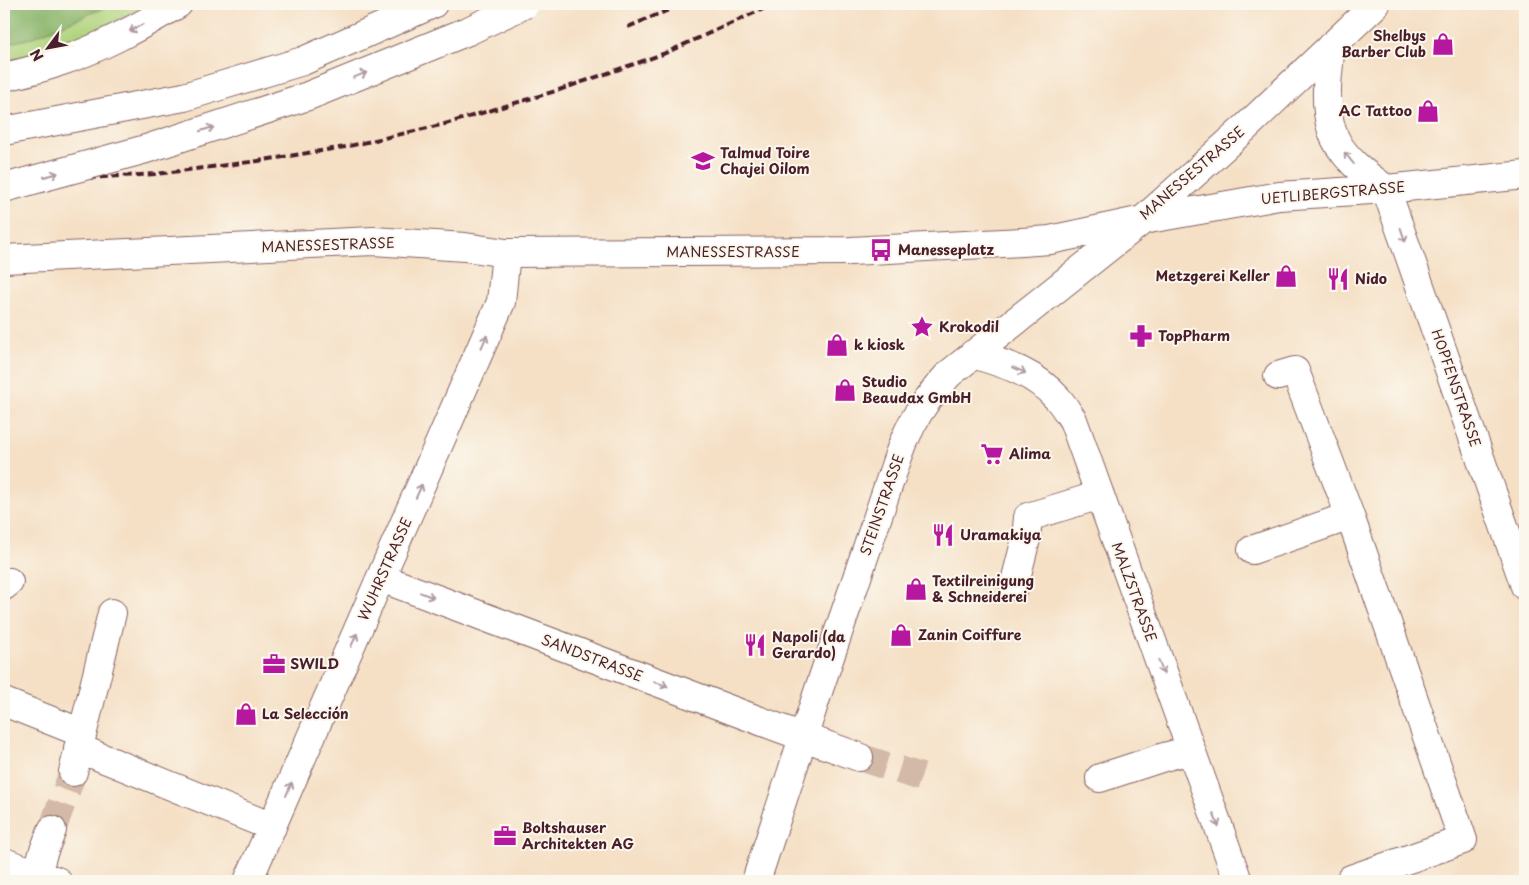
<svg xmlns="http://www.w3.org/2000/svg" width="1529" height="885" font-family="'Playpen Sans',sans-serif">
<rect width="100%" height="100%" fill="#fbf7ec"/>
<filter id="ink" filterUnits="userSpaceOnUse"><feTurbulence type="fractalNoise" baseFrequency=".02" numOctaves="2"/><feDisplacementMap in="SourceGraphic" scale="10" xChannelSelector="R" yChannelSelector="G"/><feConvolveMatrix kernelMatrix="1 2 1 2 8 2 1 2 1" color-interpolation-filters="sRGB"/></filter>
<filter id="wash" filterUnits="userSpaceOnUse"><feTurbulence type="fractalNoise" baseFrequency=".0096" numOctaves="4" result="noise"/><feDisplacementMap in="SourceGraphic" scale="20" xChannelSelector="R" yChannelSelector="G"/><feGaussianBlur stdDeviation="1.12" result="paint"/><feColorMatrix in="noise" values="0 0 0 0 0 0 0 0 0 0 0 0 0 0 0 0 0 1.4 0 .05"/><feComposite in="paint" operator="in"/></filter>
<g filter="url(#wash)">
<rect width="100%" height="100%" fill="#f5e0c6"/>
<path fill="#afd37c" stroke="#7c7954" d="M4,4H148C102,30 54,48 4,62Z"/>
<path fill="#8bb56c" stroke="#6a6a4c" d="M4,4H114L28,39L4,44Z"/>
</g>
<g filter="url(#ink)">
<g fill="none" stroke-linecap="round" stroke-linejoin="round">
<path stroke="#d3b9a7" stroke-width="28" stroke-dasharray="28 14" stroke-linecap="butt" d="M859,757L921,777
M52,830L73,772"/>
<defs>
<path id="minor" d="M4,131L184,97L303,61L433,4
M1386,189L1525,586
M973,354C1005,364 1034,372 1057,398C1063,404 1068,413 1073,420L1238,881
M1278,376L1295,371L1350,516
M1252,550L1350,516L1463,840L1351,879
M381,578L779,728L859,757
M4,586L9,582
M1014,586L1026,539L1028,517L1100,495
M4,702L82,733
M78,748L272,827
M73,772L112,613
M1100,778L1164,757L1191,750
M4,862L57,881
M37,874L43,853L52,830
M248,881L501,302L506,253
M756,881L818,692L898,457C910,422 924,401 949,374L1143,220"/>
<path id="major" d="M1331,46C1328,73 1323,103 1332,131C1340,156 1366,175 1386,189
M1143,220L1246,127L1376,4
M4,259L373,241L465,247L506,253L851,251L1022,242L1050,240L1143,220L1279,196L1386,189L1525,175"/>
<path id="highway" d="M4,77C21,73 39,69 56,63C99,49 139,27 178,4"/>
</defs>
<use href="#minor" stroke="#866361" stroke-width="30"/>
<use href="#major" stroke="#866361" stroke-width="30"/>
<use href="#highway" stroke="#866361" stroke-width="30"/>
<use href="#minor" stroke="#fff" stroke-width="28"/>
<use href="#major" stroke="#fff" stroke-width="28"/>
<use href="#highway" stroke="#fff" stroke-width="28"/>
<path stroke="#4a1f2b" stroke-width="4" stroke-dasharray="8 4" stroke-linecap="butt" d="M628,27L683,4
M4,183L155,174L258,161L345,147L445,124L559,90L663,54L774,4"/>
<defs>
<path id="highway-bridge" d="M4,188L146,149L308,96L468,31L525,4"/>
</defs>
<use href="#highway-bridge" stroke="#866361" stroke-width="30" stroke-linecap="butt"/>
<use href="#highway-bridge" stroke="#fff" stroke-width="28"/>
</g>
<defs><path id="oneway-shaft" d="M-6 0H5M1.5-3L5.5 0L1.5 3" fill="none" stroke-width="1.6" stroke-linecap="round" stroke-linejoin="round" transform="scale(1.25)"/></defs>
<g stroke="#ae9aa0">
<use href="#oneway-shaft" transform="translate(136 28) rotate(152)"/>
<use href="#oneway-shaft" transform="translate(360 75) rotate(-22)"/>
<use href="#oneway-shaft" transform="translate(207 129) rotate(-18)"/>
<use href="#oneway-shaft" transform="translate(1349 158) rotate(-129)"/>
<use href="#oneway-shaft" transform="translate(51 175) rotate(-15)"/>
<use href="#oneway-shaft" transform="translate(1403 235) rotate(71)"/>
<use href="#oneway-shaft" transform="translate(484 342) rotate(-66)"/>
<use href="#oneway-shaft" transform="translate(1019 370) rotate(25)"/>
<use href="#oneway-shaft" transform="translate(419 491) rotate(-66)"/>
<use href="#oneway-shaft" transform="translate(427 595) rotate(21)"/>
<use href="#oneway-shaft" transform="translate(354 640) rotate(-66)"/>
<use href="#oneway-shaft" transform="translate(1161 667) rotate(70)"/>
<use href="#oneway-shaft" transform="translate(661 684) rotate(21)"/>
<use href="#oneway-shaft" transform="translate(289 789) rotate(-66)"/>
<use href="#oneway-shaft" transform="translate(1216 820) rotate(70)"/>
</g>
</g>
<defs>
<symbol id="shop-bare" viewBox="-9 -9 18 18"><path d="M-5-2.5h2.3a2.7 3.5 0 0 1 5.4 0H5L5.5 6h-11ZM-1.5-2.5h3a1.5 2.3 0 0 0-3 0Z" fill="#b5179e" stroke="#fbf7ec" stroke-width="2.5" paint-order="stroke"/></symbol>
<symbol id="school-bare" viewBox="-9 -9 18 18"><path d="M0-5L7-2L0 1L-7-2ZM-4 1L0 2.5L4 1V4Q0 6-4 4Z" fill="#b5179e" stroke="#fbf7ec" stroke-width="2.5" paint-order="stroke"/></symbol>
<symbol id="bus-bare" viewBox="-9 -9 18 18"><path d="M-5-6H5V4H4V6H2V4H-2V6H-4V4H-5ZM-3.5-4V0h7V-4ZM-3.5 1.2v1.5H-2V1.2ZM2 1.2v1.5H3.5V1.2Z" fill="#b5179e" stroke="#fbf7ec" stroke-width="2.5" paint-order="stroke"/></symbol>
<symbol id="restaurant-bare" viewBox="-9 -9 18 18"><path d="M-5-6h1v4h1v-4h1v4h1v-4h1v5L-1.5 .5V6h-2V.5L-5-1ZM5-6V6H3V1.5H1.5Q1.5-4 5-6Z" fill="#b5179e" stroke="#fbf7ec" stroke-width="2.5" paint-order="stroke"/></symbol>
<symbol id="sight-bare" viewBox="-9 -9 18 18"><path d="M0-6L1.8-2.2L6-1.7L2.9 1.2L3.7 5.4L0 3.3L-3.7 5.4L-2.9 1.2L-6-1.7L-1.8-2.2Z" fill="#b5179e" stroke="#fbf7ec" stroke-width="2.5" paint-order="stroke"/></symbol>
<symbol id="pharmacy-bare" viewBox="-9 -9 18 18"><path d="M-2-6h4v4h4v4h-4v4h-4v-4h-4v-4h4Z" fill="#b5179e" stroke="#fbf7ec" stroke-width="2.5" paint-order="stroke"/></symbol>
<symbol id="supermarket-bare" viewBox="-9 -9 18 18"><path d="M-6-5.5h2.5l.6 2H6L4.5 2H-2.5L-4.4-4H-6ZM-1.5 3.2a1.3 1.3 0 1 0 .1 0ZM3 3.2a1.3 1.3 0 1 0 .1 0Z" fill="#b5179e" stroke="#fbf7ec" stroke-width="2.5" paint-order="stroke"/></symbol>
<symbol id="office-bare" viewBox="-9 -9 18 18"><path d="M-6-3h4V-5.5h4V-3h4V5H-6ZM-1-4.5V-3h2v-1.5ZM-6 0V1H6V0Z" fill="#b5179e" stroke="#fbf7ec" stroke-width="2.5" paint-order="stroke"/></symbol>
</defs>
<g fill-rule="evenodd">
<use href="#shop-bare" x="1427" y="28" width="32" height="32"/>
<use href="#shop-bare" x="1412" y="95" width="32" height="32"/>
<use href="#school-bare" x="687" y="145" width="32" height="32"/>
<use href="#bus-bare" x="865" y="234" width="32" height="32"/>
<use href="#shop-bare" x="1270" y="260" width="32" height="32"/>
<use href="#restaurant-bare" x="1322" y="263" width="32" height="32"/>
<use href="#sight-bare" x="906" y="311" width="32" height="32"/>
<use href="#pharmacy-bare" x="1125" y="320" width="32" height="32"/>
<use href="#shop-bare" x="821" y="329" width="32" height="32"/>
<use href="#shop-bare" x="829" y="374" width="32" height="32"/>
<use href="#supermarket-bare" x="976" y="438" width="32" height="32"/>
<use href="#restaurant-bare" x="927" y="519" width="32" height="32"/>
<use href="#shop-bare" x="900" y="573" width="32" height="32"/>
<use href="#shop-bare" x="885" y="619" width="32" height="32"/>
<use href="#restaurant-bare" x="739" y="629" width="32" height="32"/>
<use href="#office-bare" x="258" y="648" width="32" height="32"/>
<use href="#shop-bare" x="230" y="698" width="32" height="32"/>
<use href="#office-bare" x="489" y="820" width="32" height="32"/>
</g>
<g text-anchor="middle" stroke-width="4" stroke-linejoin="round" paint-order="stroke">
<g font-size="14" font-weight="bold" fill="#4a1f2b" stroke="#fbf7ec" text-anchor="start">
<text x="1426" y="41" text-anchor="end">Shelbys<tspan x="1426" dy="16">Barber Club</tspan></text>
<text x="1412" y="116" text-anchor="end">AC Tattoo</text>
<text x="720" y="158">Talmud Toire<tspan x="720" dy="16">Chajei Oilom</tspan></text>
<text x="898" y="255">Manesseplatz</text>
<text x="1270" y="281" text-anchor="end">Metzgerei Keller</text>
<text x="1355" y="284">Nido</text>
<text x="939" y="332">Krokodil</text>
<text x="1158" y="341">TopPharm</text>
<text x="854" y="350">k kiosk</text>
<text x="862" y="387">Studio<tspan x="862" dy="16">Beaudax GmbH</tspan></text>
<text x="1009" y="459">Alima</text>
<text x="960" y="540">Uramakiya</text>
<text x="932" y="586">Textilreinigung<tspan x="932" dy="16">&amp; Schneiderei</tspan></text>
<text x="918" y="640">Zanin Coiffure</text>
<text x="772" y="642">Napoli (da<tspan x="772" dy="16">Gerardo)</tspan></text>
<text x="290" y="669">SWILD</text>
<text x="262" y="719">La Selección</text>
<text x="522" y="833">Boltshauser<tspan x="522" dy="16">Architekten AG</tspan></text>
</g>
<g font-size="14" fill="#4a1f2b" stroke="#fbf7ec">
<text transform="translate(1192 173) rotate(-41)" y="5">MANESSESTRASSE</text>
<text transform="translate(1333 193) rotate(-5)" y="5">UETLIBERGSTRASSE</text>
<text transform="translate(328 245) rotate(-2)" y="5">MANESSESTRASSE</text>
<text x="733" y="257">MANESSESTRASSE</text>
<text transform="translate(1456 388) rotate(71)" y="5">HOPFENSTRASSE</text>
<text transform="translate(882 505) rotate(-71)" y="5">STEINSTRASSE</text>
<text transform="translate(385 569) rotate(-66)" y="5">WUHRSTRASSE</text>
<text transform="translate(1134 592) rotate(70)" y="5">MALZSTRASSE</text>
<text transform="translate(592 658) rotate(21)" y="5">SANDSTRASSE</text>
</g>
</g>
<rect width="1529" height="885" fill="none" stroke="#fbf7ec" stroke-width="20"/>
<g transform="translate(48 48) rotate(238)" stroke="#fbf7ec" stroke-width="4" paint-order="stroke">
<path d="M0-4L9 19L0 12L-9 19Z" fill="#4a1f2b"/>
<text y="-8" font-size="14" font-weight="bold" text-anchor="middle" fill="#4a1f2b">N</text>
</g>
</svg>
